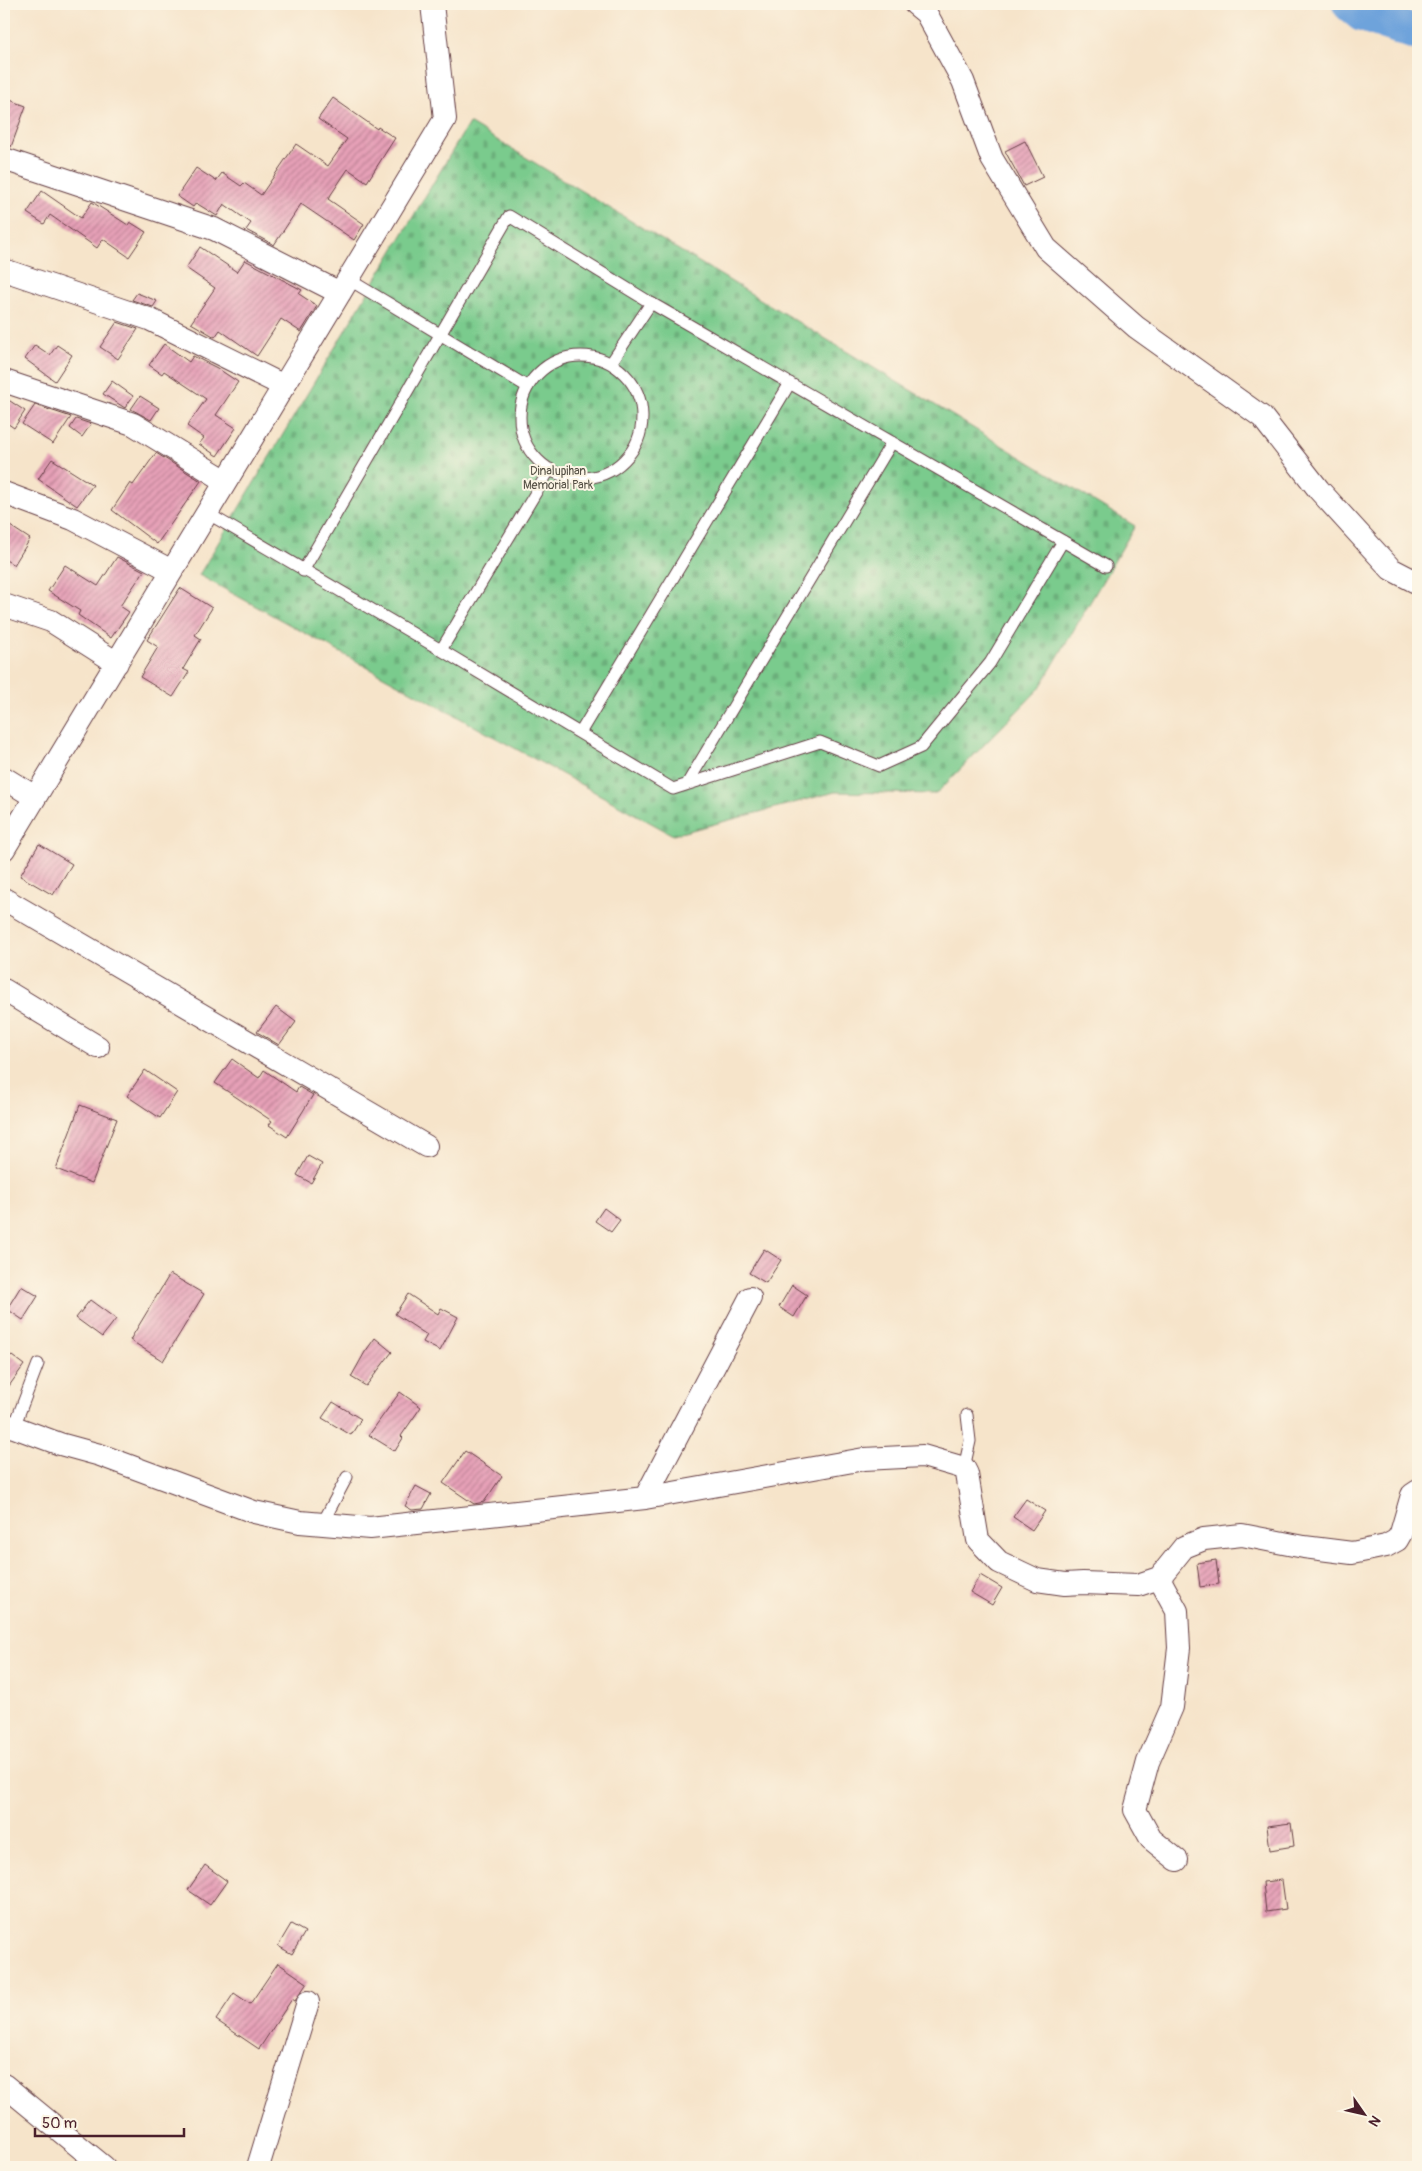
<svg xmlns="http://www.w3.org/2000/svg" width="1422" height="2171" font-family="Pangolin,sans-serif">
<defs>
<pattern id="cemetery-stones" width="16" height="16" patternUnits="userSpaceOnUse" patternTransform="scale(1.25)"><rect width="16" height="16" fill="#7acb8d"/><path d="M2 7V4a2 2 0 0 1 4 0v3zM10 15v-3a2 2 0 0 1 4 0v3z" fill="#6bae7a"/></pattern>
<pattern id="building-hatch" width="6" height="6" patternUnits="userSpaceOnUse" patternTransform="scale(1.25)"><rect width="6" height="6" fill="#e6a0b7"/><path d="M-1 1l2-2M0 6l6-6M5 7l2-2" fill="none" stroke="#bc8295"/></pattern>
</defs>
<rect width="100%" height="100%" fill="#fcf5e5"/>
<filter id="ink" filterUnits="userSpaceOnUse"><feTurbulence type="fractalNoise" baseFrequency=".02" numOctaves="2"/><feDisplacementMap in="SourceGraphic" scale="10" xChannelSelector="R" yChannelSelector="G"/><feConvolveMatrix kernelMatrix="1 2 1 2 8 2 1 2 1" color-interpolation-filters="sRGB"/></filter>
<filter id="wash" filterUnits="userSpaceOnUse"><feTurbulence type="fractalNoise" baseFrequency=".0096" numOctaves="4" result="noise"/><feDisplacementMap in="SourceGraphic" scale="20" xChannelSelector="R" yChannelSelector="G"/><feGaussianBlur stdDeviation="1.12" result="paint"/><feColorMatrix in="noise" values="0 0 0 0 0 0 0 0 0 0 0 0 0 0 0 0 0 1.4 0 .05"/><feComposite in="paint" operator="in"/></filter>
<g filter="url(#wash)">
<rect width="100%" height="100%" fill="#f6e4ca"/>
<path fill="url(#cemetery-stones)" stroke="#62755c" d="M469,123L1135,526L1039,689L936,794L835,792L673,835L199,575Z"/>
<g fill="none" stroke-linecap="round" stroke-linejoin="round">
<path stroke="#6ea3db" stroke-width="36" d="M1350,4L1362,14L1418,33"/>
</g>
<g id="blocks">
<path fill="url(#building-hatch)" d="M333,98L377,129L378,127L395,138L367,182L348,169L328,199L364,224L354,240L301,204L274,245L246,230L251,223L224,204L217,216L196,203L193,207L177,196L196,168L216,181L222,173L241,186L244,183L261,195L296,144L328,166L347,139L318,119Z
M10,100L26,106L11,147L4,146V116Z
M1025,141L1043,177L1024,186L1005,151Z
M42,191L81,218L92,202L128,225L130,222L146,232L129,257L103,239L97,248L50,215L44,224L27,213Z
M200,247L237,272L245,260L302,290L299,294L317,306L301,332L281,319L257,356L220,330L215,337L191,323L215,288L186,268Z
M137,293L157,301L153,307L132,300Z
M117,322L138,329L118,359L100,347Z
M164,344L189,362L193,356L217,368L238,382L216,415L236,428L217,456L199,444L204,438L187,426L206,399L164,371L162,374L149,365Z
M35,345L50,355L57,345L72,355L55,381L25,359Z
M112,381L133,396L125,408L103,394Z
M140,396L159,408L151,420L131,409Z
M4,397L25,411L14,428L4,421Z
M35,405L71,417L53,444L22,424Z
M76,419L91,424L82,437L70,428Z
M156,453L201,481L157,544L112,510L130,483L133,485Z
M52,459L93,485L77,506L38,479Z
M4,522L30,539L14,565L4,559Z
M117,557L144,571L120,606L129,612L111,638L78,615L80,611L48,591L65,565L98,586Z
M180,588L212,608L195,635L201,639L183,669L189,672L173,697L140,677L158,647L147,640Z
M39,844L72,864L53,895L20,876Z
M276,1007L296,1022L279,1045L257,1032Z
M232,1059L259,1078L264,1070L296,1092L299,1087L313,1095L287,1137L269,1125L272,1121L215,1083Z
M145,1070L177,1092L160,1118L127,1096Z
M80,1105L117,1119L92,1183L56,1169Z
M308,1156L322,1164L311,1183L297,1175Z
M604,1208L620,1220L611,1232L595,1221Z
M764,1249L781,1260L766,1283L749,1273Z
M170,1274L204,1294L163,1361L130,1340Z
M792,1285L807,1295L794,1317L779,1307Z
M21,1286L38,1296L23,1320L7,1309Z
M408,1294L438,1314L441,1308L458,1317L440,1351L423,1342L427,1335L395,1314Z
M90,1300L116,1319L102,1337L76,1318Z
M375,1338L392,1352L366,1386L351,1377L365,1352Z
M4,1350L24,1365L4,1393Z
M400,1392L421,1407L401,1436L403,1438L395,1451L369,1435Z
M333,1402L361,1419L351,1435L322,1418Z
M465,1451L502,1476L484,1502L474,1504L443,1483Z
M416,1486L431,1494L423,1509L412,1510L405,1506Z
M1026,1499L1045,1511L1032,1530L1013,1517Z
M1216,1560L1219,1584L1200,1587L1197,1563Z
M980,1575L1002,1588L992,1605L970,1592Z
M1291,1823L1294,1846L1270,1850L1267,1826Z
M205,1865L227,1881L210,1905L188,1890Z
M1282,1880L1286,1909L1266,1912L1263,1882Z
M291,1924L305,1932L292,1954L278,1946Z
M278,1963L307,1983L295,2001L292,1999L259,2049L216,2020L234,1993L250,2004Z"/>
</g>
</g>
<g filter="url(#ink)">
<use href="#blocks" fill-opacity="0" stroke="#643d43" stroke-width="1"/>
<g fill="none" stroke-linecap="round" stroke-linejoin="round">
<defs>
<path id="service" d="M348,279L528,387
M520 417a61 61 0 1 1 122 0a61 61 0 1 1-122 0Z
M611,363L651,303
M207,513L441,650L673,789L820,742L879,766L921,747L990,663L1063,541
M303,571L509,216L651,303L1106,566
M441,650L550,469
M580,733L790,383
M687,784L892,442
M14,1427L38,1364
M964,1468L970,1441L967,1415
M322,1524L347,1477"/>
<path id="minor" d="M915,4L926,13L963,81L992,159L1046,248L1136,327L1262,417L1319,490L1391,569L1418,583
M4,159L214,229L340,293
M4,270L149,319L284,386
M4,381L133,424L226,481
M4,493L73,519L172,571
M4,605L51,621L117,663
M4,778L35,797
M4,849L445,119L432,4
M4,899L426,1146
M4,990L98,1047
M4,1425L14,1427L60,1444L100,1455L254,1512L300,1522L370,1528L645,1498L864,1459L923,1456L964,1468L967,1474L978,1540L999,1562L1020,1572L1037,1580L1065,1584L1083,1583L1138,1585L1159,1578L1184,1547L1204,1539L1242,1535L1304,1547L1352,1553L1386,1546L1397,1540L1401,1533L1412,1495L1418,1491
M645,1498L750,1298
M1159,1578L1177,1611L1179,1648L1172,1707L1148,1762L1135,1810L1151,1839L1177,1860
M4,2085L104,2167
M258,2167L308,2002"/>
</defs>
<use href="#service" stroke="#643d43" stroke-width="13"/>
<use href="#minor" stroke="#643d43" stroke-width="24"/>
<use href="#service" stroke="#fff" stroke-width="11"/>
<use href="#minor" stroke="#fff" stroke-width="22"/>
</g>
</g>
<g text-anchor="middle" stroke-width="4" stroke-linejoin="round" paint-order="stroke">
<g font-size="12" fill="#585348" stroke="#fcf5e5">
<text x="558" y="475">Dinalupihan<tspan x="558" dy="14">Memorial Park</tspan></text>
</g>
</g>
<rect width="1422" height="2171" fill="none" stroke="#fcf5e5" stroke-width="20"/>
<g transform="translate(1364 2114) rotate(124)" stroke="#fcf5e5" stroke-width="4" paint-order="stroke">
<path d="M0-4L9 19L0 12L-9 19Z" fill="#4a1f2b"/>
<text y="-8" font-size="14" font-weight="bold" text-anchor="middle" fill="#4a1f2b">N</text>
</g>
<path d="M35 2128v8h149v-8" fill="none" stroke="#4a1f2b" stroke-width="2.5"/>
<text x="42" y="2128" font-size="15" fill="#4a1f2b" stroke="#fcf5e5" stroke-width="4" paint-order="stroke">50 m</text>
</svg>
